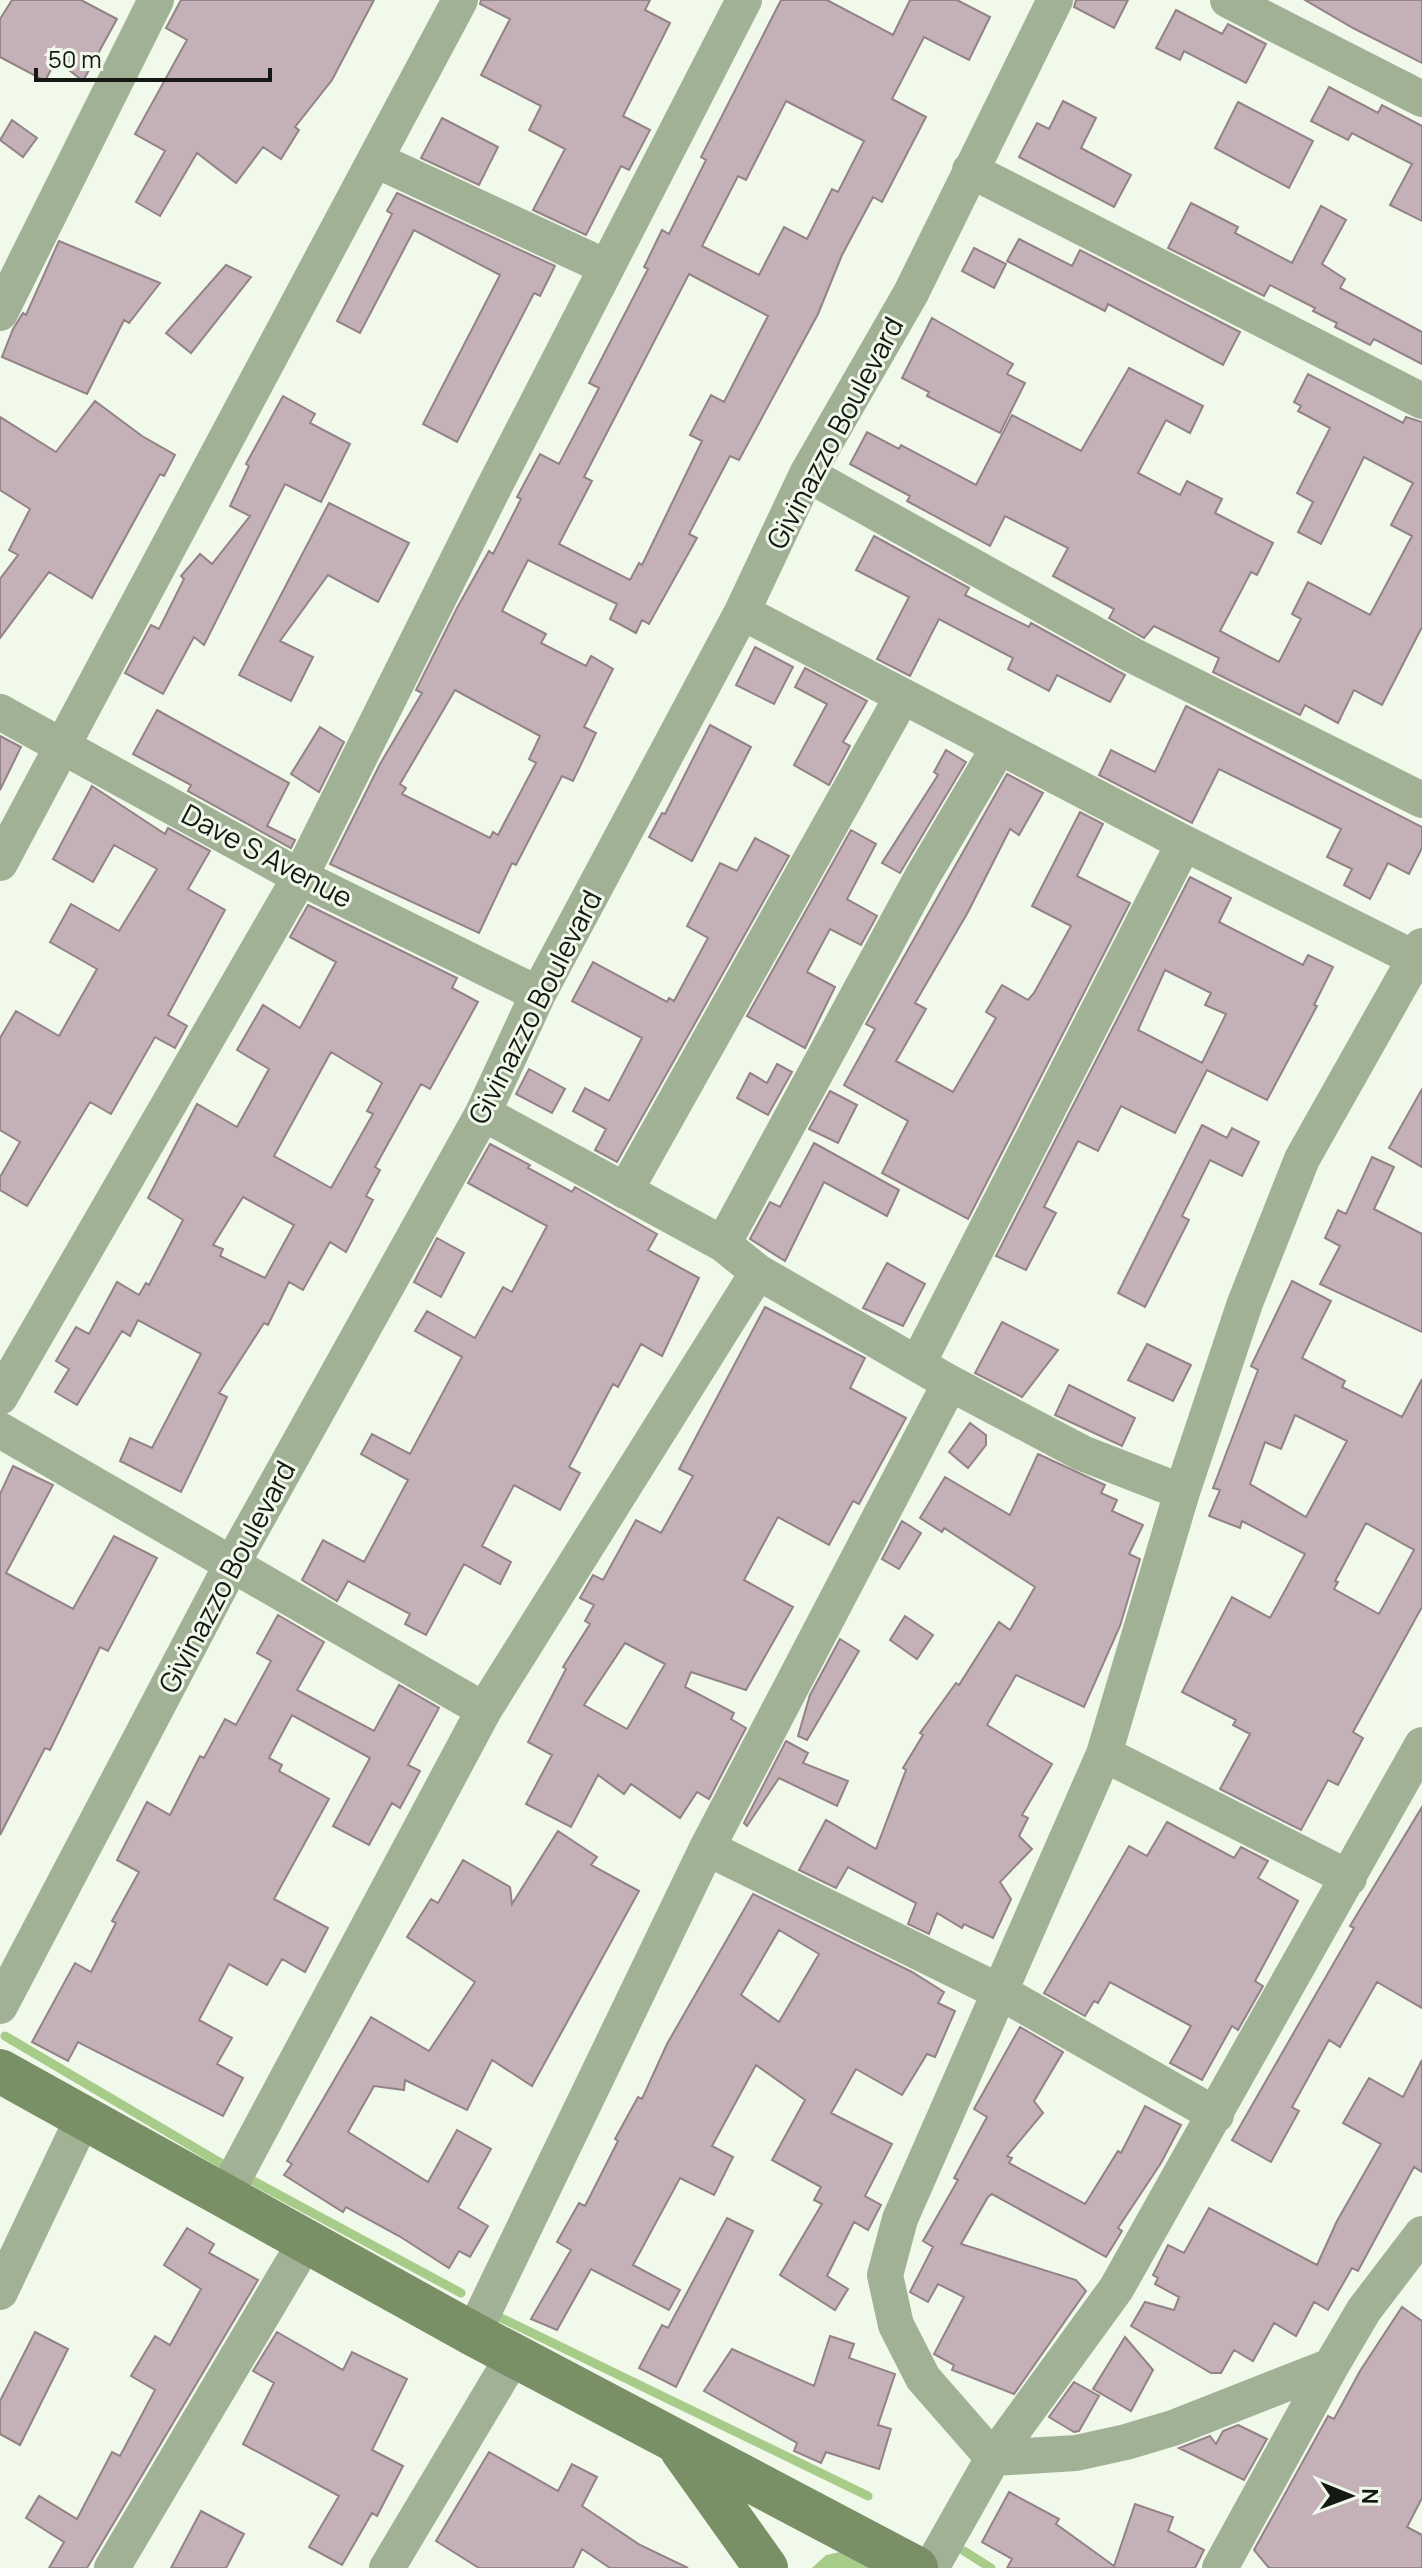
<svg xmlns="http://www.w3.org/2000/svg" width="1422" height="2568" font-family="Manrope,sans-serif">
<rect width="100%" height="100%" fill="#f1f9ea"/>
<path fill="#a7cb88" d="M840,2552L877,2568H812L826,2555Z"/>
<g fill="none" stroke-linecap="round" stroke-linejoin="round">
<path stroke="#a7cb88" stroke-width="9" d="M5,2036L229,2168
M242,2175L461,2293
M497,2316L868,2496
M964,2551L991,2568"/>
</g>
<path fill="#c3b1b7" stroke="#938287" stroke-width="2" fill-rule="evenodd" d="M12,0H81L117,19L83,81L56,60L45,81L0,57V19Z
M181,0H374L332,80L295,127L299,130L281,159L263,147L236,183L197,153L160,216L136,202L165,151L135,134L187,40L166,28Z
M481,0H650L645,10L670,23L623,116L650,130L629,170L621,166L586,235L533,210L565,149L529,130L541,106L481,75L510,19L480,4Z
M781,0H827L893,35L910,0H957L990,17L969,60L924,37L892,99L926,117L882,202L873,197L842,255L818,314L739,460L730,456L689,534L697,538L649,624L642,620L636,633L610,619L617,604L528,560L502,611L546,634L541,643L586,666L591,656L613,669L584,727L596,733L573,781L562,776L516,865L512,863L479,933L330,864L380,764L422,693L416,690L457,608L489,551L493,554L521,499L517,497L540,454L559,464L599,388L589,383L648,269L644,267L662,230L669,234L706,160L701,157ZM786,101L864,141L838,192L832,189L807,239L784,227L759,275L702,246L738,176L746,180ZM689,274L768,316L724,402L711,395L690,435L702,441L642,565L639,563L630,580L559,544L592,481L584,477ZM455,690L540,736L529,759L536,763L498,835L493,832L490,838L402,794L406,788L400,784Z
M1076,0H1128L1114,28L1074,7Z
M1305,0H1422V63L1353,28Z
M1176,10L1222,34L1228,24L1266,44L1246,83L1184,51L1180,60L1156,48Z
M1329,87L1378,113L1382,105L1422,126V221L1390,205L1412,164L1352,133L1348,140L1311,121Z
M1063,101L1096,118L1081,148L1131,175L1114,207L1019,157L1037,123L1049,129Z
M1238,102L1313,141L1289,188L1215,148Z
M442,118L498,147L479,185L421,158Z
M12,120L37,138L23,157L0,140Z
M397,193L555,266L540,296L534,293L457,442L423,424L500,275L414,230L360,333L337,321L392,214L387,211Z
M1191,203L1238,227L1235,233L1292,263L1321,206L1346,220L1322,264L1345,279L1340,288L1422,332V364L1374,339L1370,345L1335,327L1337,323L1313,311L1315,308L1270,285L1264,296L1168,248Z
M1019,239L1072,266L1080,250L1240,332L1223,365L1108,304L1105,311L1007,261Z
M59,241L160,283L129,323L124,320L87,394L2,357L13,329L23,313L26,315Z
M974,248L1006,264L994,288L962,271Z
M226,265L251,277L191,353L166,333Z
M932,318L1013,364L1007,374L1025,383L1000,433L927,396L929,392L902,378Z
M1129,368L1203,406L1190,433L1166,420L1138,473L1180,495L1187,481L1222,499L1215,513L1273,543L1257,575L1251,572L1220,631L1279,662L1301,619L1292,614L1308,582L1370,615L1412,536L1391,525L1413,483L1364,457L1321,544L1298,532L1313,502L1297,493L1330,428L1298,411L1301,406L1294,402L1308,374L1403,423L1406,417L1422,422V627L1382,705L1354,690L1338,723L1305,705L1300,715L1213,672L1219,658L1154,626L1144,638L1109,618L1114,609L1053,576L1068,548L1005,516L990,546L907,501L910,496L850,464L867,432L899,449L901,445L976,485L1012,415L1081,451Z
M283,396L315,414L310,423L350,444L321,502L285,484L204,645L194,637L163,694L125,673L151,625L159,629L184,579L181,576L200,554L212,564L250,516L230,506L249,466L246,464Z
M95,401L142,436L175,455L164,476L160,474L92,598L49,572L0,638V579L18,555L9,550L30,509L0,490V417L56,452Z
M329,503L409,543L378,602L328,575L280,641L313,657L291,701L239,675Z
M874,536L969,588L965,595L1029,627L1031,623L1125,675L1110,702L1057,675L1049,691L1008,669L1013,658L939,619L910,676L877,659L909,597L856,570Z
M755,647L793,667L774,704L736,685Z
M805,668L867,701L843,742L850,746L829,785L794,765L827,704L795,687Z
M1186,706L1422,827V848L1409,874L1388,863L1370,899L1344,885L1352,869L1327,857L1341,829L1219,769L1192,823L1099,775L1111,750L1155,772Z
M157,710L289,783L267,826L295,840L291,848L188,791L191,785L133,754Z
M710,725L751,747L692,861L649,837L662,813L665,814Z
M320,727L344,742L319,792L291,774Z
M0,736L21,747L0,790Z
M946,750L966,762L900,873L882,863L938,775L934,772Z
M1007,774L1043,793L1019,835L1010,829L968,912L915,1003L926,1009L896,1061L953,1092L996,1018L986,1012L1002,985L1028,1000L1034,993L1071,926L1032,906L1080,812L1103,824L1077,876L1130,903L968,1219L882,1173L908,1121L844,1085L875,1029L866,1024Z
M92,786L165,834L168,828L210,851L188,889L225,910L168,1015L187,1026L175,1048L155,1037L111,1114L90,1102L27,1206L0,1190V1177L20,1142L0,1130V1038L16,1011L59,1036L97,969L50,942L71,904L119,931L157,869L114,845L93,882L53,859Z
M851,830L876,844L847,899L877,916L861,945L830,929L807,972L835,987L805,1048L747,1016Z
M755,838L789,856L617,1162L595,1150L606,1129L573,1111L585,1088L609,1101L642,1038L572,1001L593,962L667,1002L669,998L674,1001L708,938L687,926L720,863L737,871Z
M1190,877L1231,898L1219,922L1303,965L1308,955L1333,967L1314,1005L1317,1006L1267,1100L1207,1070L1175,1133L1121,1106L1098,1151L1078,1141L1044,1207L1056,1213L1026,1270L996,1256ZM1165,970L1211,993L1205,1005L1226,1014L1202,1063L1138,1030Z
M308,905L457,978L452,988L478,1002L430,1089L421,1084L375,1167L380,1170L366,1196L373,1200L346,1252L330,1242L303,1290L289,1282L268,1325L264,1323L219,1393L227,1397L181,1492L120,1461L130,1438L152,1448L201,1354L138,1320L130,1336L122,1331L77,1405L55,1392L69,1369L56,1361L76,1327L89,1334L117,1282L139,1295L146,1283L149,1285L183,1220L148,1198L197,1104L237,1127L269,1069L237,1050L263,1005L300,1028L336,962L290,937ZM331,1052L382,1083L367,1111L373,1114L331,1188L274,1156ZM243,1197L294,1225L265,1278L220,1256L223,1249L213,1245Z
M777,1064L792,1072L768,1115L737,1098L750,1073L767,1083Z
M529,1069L565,1089L552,1113L516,1094Z
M1422,1089V1167L1389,1148Z
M830,1091L857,1105L838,1143L809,1129Z
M1202,1125L1227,1138L1232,1128L1259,1142L1242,1176L1210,1160L1182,1216L1189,1220L1145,1307L1118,1293Z
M814,1143L899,1190L887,1216L824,1182L785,1261L750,1239L770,1202L780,1207Z
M490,1144L530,1165L528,1168L572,1192L575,1187L657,1234L648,1250L699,1278L662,1356L641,1344L618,1387L613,1384L569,1467L580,1473L560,1510L514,1485L482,1546L511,1562L500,1584L464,1564L426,1635L405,1624L410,1614L348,1581L337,1601L302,1580L323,1540L364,1562L408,1480L361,1454L372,1434L410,1454L462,1357L415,1331L427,1311L475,1338L503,1287L512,1292L547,1226L468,1183Z
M1372,1157L1394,1167L1374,1209L1422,1234V1332L1320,1284L1340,1246L1325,1238L1338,1210L1346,1214Z
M437,1238L464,1253L441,1297L414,1282Z
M887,1263L925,1284L903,1326L863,1308Z
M1292,1281L1331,1301L1302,1358L1345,1381L1342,1387L1402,1417L1422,1379V1607L1353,1732L1363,1738L1338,1785L1328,1780L1301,1830L1220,1789L1250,1734L1233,1725L1236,1720L1182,1692L1232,1597L1270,1618L1305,1554L1242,1521L1240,1528L1209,1516L1220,1490L1213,1488L1258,1370L1251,1366ZM1295,1415L1347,1441L1306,1517L1250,1484L1265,1442L1281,1449ZM1366,1523L1414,1550L1379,1614L1334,1589L1338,1582L1335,1581Z
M765,1307L865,1358L850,1388L906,1418L859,1504L853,1501L829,1545L778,1517L744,1580L793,1607L746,1690L691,1672L685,1687L734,1713L731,1719L746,1728L709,1799L697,1792L680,1818L631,1784L624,1794L598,1775L571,1827L526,1804L552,1755L528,1742L566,1669L563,1667L590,1624L585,1621L594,1605L580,1598L593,1575L603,1580L636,1520L661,1533L693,1476L679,1469ZM625,1643L665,1664L627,1729L584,1705Z
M1002,1322L1058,1350L1022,1397L975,1373Z
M1147,1344L1191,1365L1173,1401L1128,1380Z
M1069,1385L1135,1418L1122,1446L1055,1415Z
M970,1423L986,1435V1445L968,1468L949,1452Z
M1038,1454L1105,1485L1101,1493L1117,1500L1112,1511L1143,1525L1129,1554L1140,1559L1120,1626L1084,1707L1016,1675L987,1725L1052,1764L1022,1815L1028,1818L1019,1836L1032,1849L1000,1882L1011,1899L993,1938L964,1924L962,1928L937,1913L929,1934L908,1924L916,1903L848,1867L836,1888L799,1870L826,1820L876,1849L906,1770L903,1768L923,1735L920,1733L956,1683L959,1685L999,1622L1010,1630L1035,1587L944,1528L942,1532L920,1518L945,1477L1010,1515Z
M13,1466L53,1485L6,1573L73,1609L114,1536L157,1558L108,1651L100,1647L50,1750L45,1748L0,1835V1494Z
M902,1521L921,1533L899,1569L882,1559Z
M278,1615L324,1642L297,1690L374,1731L399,1685L439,1708L408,1765L420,1771L400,1808L392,1803L369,1845L333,1826L370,1758L292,1715L269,1758L282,1765L279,1771L329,1799L274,1899L328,1928L305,1972L282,1959L267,1985L229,1964L199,2020L232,2038L217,2064L243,2078L223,2116L78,2042L68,2061L32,2042L75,1963L91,1972L116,1923L112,1921L139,1872L117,1860L147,1802L170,1815L200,1756L204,1758L225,1719L236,1725L271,1661L257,1653Z
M905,1616L933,1635L917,1659L890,1640Z
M840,1639L859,1651L807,1740L798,1736L810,1695Z
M786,1741L808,1753L803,1763L848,1781L837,1806L779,1778L747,1826L744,1823Z
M1422,1807V2008L1377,1982L1340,2047L1329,2040L1292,2107L1299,2111L1271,2162L1232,2140L1354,1928L1350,1926Z
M1167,1822L1234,1858L1241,1847L1268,1861L1258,1878L1298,1901L1255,1981L1263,1986L1238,2030L1232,2026L1202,2080L1170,2063L1191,2026L1110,1982L1098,2003L1094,2001L1085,2016L1044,1993L1129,1846L1147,1856Z
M558,1831L597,1857L591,1865L639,1891L532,2086L492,2060L467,2110L405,2080L404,2090L374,2086L348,2132L428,2182L457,2130L491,2149L458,2208L488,2226L470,2257L459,2251L449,2268L399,2236L346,2207L343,2212L284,2175L292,2164L287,2161L371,2017L429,2051L475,1982L407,1937L431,1899L438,1903L463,1860L510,1887L512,1904Z
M753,1894L912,1972L944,1992L938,2003L955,2011L935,2057L927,2054L902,2095L856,2069L831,2113L892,2144L865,2196L881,2205L868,2230L854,2222L827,2276L848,2289L835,2310L780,2275L822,2204L814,2200L821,2187L772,2160L805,2100L756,2065L712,2146L733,2157L714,2195L680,2178L633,2265L680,2290L669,2310L591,2269L557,2330L531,2319L571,2250L557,2242L579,2203L585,2206L618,2141L615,2139L638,2097L642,2099L667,2044ZM779,1930L819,1954L779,2022L741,1995Z
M1020,2027L1063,2052L1034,2101L1043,2113L1007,2156L1012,2158L1009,2163L1085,2204L1118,2151L1121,2153L1145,2106L1181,2125L1161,2163L1118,2228L1122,2231L1106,2257L992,2194L988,2197L961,2244L1076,2280L1086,2291L1014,2394L952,2370L954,2365L934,2354L964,2297L938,2284L928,2302L910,2292L933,2247L923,2241L958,2180L954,2178L987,2117L974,2109Z
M1422,2060V2172L1414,2167L1358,2271L1352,2268L1328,2310L1314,2302L1296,2336L1274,2323L1253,2361L1234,2350L1221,2373H1211L1131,2326L1145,2302L1174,2310L1179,2297L1155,2284L1158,2278L1153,2275L1168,2245L1184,2253L1209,2208L1317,2265L1337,2221L1381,2144L1343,2123L1369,2078L1403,2097Z
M727,2218L753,2231L676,2387L639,2368L662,2325L668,2328Z
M187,2228L214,2244L209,2253L258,2280L87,2568H49L64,2542L26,2518L39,2496L77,2519L112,2452L120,2456L155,2390L131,2376L155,2336L170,2345L201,2289L164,2265Z
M1402,2307L1422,2321V2498L1407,2527L1422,2535V2568H1269L1254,2550L1328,2416L1334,2419L1360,2371Z
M35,2332L68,2349L20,2445L0,2434V2401Z
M277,2332L343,2370L352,2352L407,2379L372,2450L403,2466L377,2516L372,2513L342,2565L309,2547L339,2496L243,2444L274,2383L253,2371Z
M830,2336L854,2344L849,2358L895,2374L878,2425L891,2429L879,2469L826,2452L821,2463L794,2451L797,2443L704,2391L732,2349L814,2386Z
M1125,2337L1153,2370L1131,2411L1093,2389Z
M1074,2382L1099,2396L1079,2431L1074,2432L1049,2417Z
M1238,2425L1267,2439L1244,2480L1179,2448L1210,2436L1216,2444L1223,2431Z
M489,2452L558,2491L572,2464L597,2477L582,2506L640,2545L688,2568H610L582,2549L573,2568H479L436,2541Z
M1009,2492L1059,2519L1056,2524L1114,2566L1135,2504L1173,2517L1168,2531L1204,2550L1195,2568H1007L1012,2559L982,2542Z
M201,2511L244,2534L226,2568H171Z"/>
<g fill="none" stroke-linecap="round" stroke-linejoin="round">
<path stroke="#a1b195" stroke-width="36" d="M1228,0L1422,99
M376,160L606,267
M970,170L1422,401
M0,313L156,0
M807,474L1132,655L1422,800
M742,612L1184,843L1414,958
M0,712L300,877L538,994
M0,863L460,0
M1422,946L1302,1159L1245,1303L1182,1492L1104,1754L900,2219L885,2275L896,2325L923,2378L993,2458L1076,2453L1126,2442L1173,2428L1331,2366L1364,2310L1422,2234
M483,1113L723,1244
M625,1191L902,697
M758,1272L723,1244L922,877L999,747
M918,1363L1184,843
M0,1397L300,877L491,493L744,0
M0,1430L484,1710
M1104,1754L1349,1878
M707,1848L1002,1993L1216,2115
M0,2006L233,1562L483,1113L538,994L742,612L807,474L911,293L1055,0
M224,2197L484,1710L758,1272L950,1383L1082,1453L1182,1492
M0,2292L82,2120
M473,2334L707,1848L950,1383
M112,2568L306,2241
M387,2568L514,2355
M931,2568L993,2458L1116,2289L1422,1745
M1220,2568L1331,2366"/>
<path stroke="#798f65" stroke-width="44" d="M0,2071L473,2334L916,2568
M682,2450L766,2568"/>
</g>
<g text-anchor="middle" stroke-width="6" stroke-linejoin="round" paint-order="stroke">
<g font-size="28" fill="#161813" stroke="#f1f9ea">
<text transform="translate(835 433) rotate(-62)" y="10">Givinazzo Boulevard</text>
<text transform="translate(267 856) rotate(28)" y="10">Dave S Avenue</text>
<text transform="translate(535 1007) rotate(-63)" y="10">Givinazzo Boulevard</text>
<text transform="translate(227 1577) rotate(-62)" y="10">Givinazzo Boulevard</text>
</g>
</g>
<g transform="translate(1350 2496) rotate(91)" stroke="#f1f9ea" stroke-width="6" paint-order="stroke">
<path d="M0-6L14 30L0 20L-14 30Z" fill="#161813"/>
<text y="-12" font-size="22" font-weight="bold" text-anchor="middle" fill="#161813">N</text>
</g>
<path d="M36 68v12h234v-12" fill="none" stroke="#161813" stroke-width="4"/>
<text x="48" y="68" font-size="24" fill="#161813" stroke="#f1f9ea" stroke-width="6" paint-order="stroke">50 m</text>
</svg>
